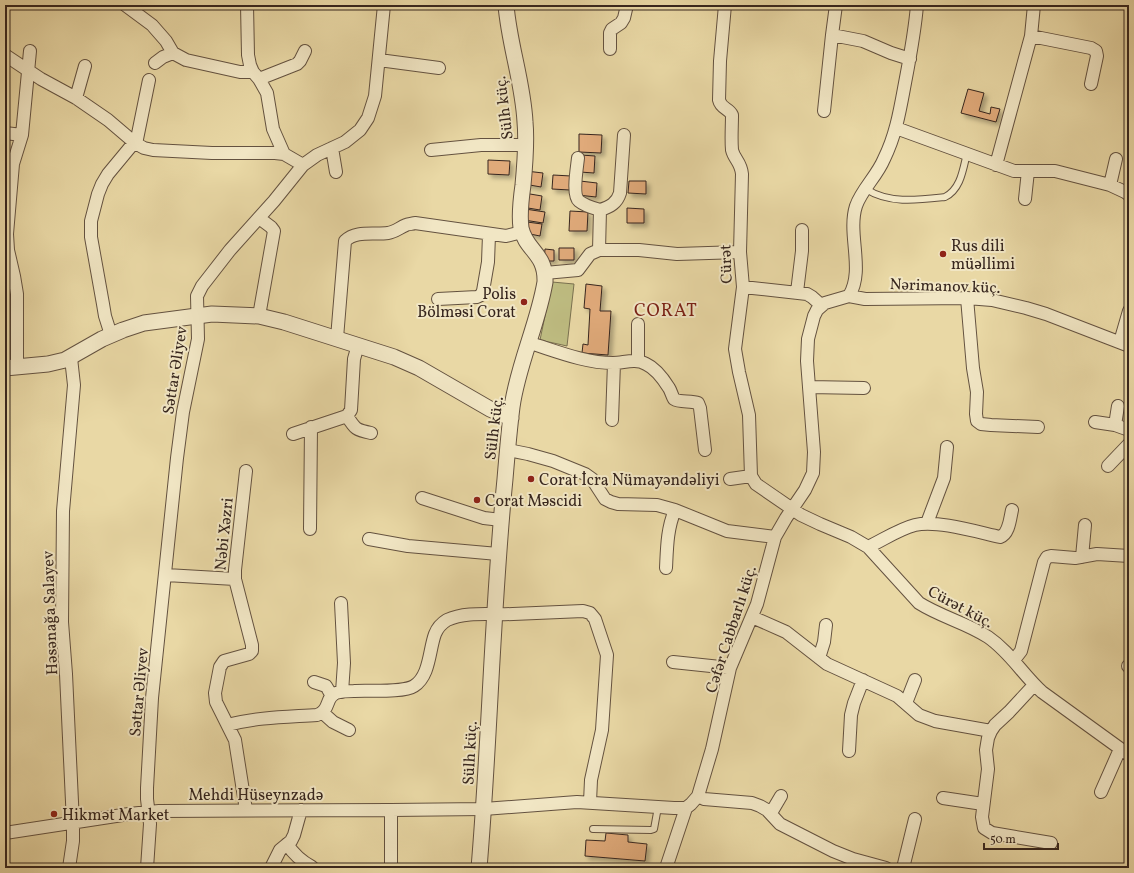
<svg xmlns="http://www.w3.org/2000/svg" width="1134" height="873" font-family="Vollkorn,serif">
<defs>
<filter id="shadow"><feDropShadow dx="3.5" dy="3.5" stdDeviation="2" flood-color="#0004"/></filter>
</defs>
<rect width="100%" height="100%" fill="#e9d8a5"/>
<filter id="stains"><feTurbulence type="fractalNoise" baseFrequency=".005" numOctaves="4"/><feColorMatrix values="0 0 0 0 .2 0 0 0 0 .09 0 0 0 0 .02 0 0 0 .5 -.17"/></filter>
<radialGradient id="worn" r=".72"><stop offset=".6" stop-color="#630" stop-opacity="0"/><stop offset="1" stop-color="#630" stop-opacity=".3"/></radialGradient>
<path fill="#bebc81" stroke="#7a7150" d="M552,282L574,284L567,346L540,340Z"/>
<path fill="#e0aa7a" stroke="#37261e" filter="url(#shadow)" d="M968,89L984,93L979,111L990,114L991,107L1000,109L996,122L961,113Z
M579,134L602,135L601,153L579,152Z
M581,155L595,156L594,173L580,172Z
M488,160L510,161L509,175L488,174Z
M526,171L543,173L541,187L524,184Z
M553,175L571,176L570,190L552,189Z
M580,181L597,183L596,197L578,195Z
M629,181H646V194L628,193Z
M524,193L542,196L540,210L522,207Z
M627,208L644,209V223H627Z
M525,209L545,212L543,223L524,220Z
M570,211L588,212L587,231H569Z
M527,222L542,224L540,236L525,233Z
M559,248H574V260H559Z
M545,249L554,250V261H544Z
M586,284L602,286L600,311H611L608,355L582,353L583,344L588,345L590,309L584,308Z
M606,833L628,835V842L647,844L645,861L585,856L586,840L605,841Z"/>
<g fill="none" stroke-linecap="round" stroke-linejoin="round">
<defs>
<path id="service" d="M866,189C889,204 918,200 945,197C961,189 963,169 967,153
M593,829L651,830L654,829L658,807"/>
<path id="minor" d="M125,5L152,25L166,41L173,53L186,60L240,72H253
M247,5L248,55L250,65L253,72L259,79L267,93L273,129L284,154
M725,5L720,61L719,100C721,109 729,108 732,115C732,126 731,139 732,150C734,159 741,162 742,174L740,252L743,287L735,349L739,372L749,415L751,476L756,484L801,515L820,524L851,537L868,547L919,603C941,617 967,623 988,637C1010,652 1023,675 1042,692L1129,755
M836,5L832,35L863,41L891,53L910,59
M1031,36L1091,48L1096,51L1097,56L1091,84
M610,49V33L612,29L621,23L624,18L627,5
M5,55L41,79L76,98L108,120L135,143L144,148L153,150L212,153H275L284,154L303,165
M379,60L439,68
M155,63L163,57L173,53
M259,79L297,64L300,61L305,51
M76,98L85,66
M824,111L832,35
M896,128L1014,171H1055L1110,185L1125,192L1129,195
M5,133L22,135
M332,148L336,172
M431,150L481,145H526
M578,158C577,168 572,195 579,201C585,206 593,208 600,210
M996,165L1031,36L1034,5
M1110,185L1116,159
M1025,199L1028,171
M259,218L271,227L274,231L259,316
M599,250L600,210C610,207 617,203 620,193L624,135
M545,273L578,270L590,254L599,250H639L677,254L740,252
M743,287L807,294L812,297L821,305
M797,292L802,251V230
M849,296L865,299L967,298L992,300L1026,308L1046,314L1129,346
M967,298L973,368L977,392L976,414L977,421L981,424L991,425L1038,427
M438,299L477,297L481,295L483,291L488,262L489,235
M111,335L105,316L103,304L91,237V221L98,194L102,184L108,174L137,139L149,80
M337,338L345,241C356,230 374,235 388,233C395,232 399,228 406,225C408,224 412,224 415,223L506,236L522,232
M1120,342L1129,311
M530,343C556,351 585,363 613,363C624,363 635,358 646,364C655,368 664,380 669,388C671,391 672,396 674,399C680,403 691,400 698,403L700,408L705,450
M638,361V324
M17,367V294L14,276L8,250L7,234L13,164L22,135L30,51
M809,387L864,388
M347,416C355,429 356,430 371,433
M612,420L614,363
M1095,422L1115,425L1129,430
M1115,425L1118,406
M293,434L347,416L351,410L354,359L358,345
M508,450L528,454L553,461L585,474L592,479L605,499L611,502L618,504L657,505L675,510L727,531L775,537
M1108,466L1129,444
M730,479L751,476
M422,498L484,518L501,520
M927,523L944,478L947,447
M310,529L311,427
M369,539L408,546L498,554
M868,547C883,540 899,529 915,525C938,520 977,532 1000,537C1009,534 1010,519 1012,510
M1082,557L1085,525
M666,568C667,548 667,529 675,510
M166,575L235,579
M341,603L344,663L342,692
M752,617L786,632L827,664L897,696L919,715L935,721L991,731L995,725L1009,712L1034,685
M819,658L824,642L826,625
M1014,660L1021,651L1044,562L1047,557L1051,556L1075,558L1097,554L1129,556
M673,662L730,668
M1128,666L1129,667
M314,682L326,686L332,696
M906,703L915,680
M323,713L333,722L349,730
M228,725C257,717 287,717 317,715C331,710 325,697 336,693C341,691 348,691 354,691C367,690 403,693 414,686C430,676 429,650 435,634C437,629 442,623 447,620C466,611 492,615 513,614C536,613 559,612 583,611L590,613L595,619L607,655L602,730L591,780L590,802
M991,731L988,738L986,750L988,769L982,817L984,828L992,833L1051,843
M849,751L851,715L854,703L863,680
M1101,792L1120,749
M698,796L704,799L752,803L760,806L767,810L780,824L833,851L853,859L886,868
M943,798L983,804
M246,810L235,740L216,702L215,693L220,667L224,661L249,654L252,651V645L235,579V570L246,471
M771,813L781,796
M5,833L129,814L159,811L391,810L484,809L577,802L674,808H686
M287,844C294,855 301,861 312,867
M69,868L73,841V823L66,674L62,622L63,511L74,385L71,358
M147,868L150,824L147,799V788L152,698L177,458L183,412L198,339L197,296L202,286L230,250L274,201L303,165L317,155L345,142L360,130L368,118L375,96L384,5
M271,868L280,850L291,841L294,835L301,810
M391,868V810
M666,868L686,808L691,804L698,796L712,749L730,668L757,604L775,537L786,518L805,490L813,473L814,452L807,361L808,339L814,316L817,310L825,303L849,296C865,270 847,234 856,206C862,189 877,176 884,159C896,135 900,110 905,83C910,57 915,31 917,5
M903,868L915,819"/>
<path id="tertiary" d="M5,368L48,364L65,360L102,339L123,330L144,323L212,314L259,316L284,322L394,357L419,368L490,409L511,418
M479,868C490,739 492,609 505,479C507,455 509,431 512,407C518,364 538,324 545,282C546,253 526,251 521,228C519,214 521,199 523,185C525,164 527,143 525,122C523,82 509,44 506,5"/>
</defs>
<use href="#service" stroke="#645240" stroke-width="8"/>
<use href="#minor" stroke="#645240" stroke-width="14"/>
<use href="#tertiary" stroke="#645240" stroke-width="17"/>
<use href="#service" stroke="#f1e6c4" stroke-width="6"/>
<use href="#minor" stroke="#f1e6c4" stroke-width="12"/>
<use href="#tertiary" stroke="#f1e6c4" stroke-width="15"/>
</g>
<g fill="#8f2418" stroke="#f1e6c4" stroke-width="1.5">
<circle cx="943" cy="254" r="4"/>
<circle cx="524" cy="302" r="4"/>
<circle cx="531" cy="479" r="4"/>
<circle cx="477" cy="500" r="4"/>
<circle cx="54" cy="814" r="4"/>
</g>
<g text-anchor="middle" stroke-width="4" stroke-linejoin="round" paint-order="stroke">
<g font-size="16" fill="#37261e" stroke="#f1e6c4">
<text transform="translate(503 108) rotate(-97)" y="6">Sülh küç.</text>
<text transform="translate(725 264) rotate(-92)" y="6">Cürət</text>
<text transform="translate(945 285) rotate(2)" y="6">Nərimanov küç.</text>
<text transform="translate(174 370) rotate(-81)" y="6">Səttar Əliyev</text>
<text transform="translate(493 428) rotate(-83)" y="6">Sülh küç.</text>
<text transform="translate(223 534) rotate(-84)" y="6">Nəbi Xəzri</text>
<text transform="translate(961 606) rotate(28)" y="6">Cürət küç.</text>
<text transform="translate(49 613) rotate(-92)" y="6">Həsənağa Salayev</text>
<text transform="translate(730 629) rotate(-72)" y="6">Cəfər Cabbarlı küç.</text>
<text transform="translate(138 692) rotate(-85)" y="6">Səttar Əliyev</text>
<text transform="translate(469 753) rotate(-87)" y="6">Sülh küç.</text>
<text x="256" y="800">Mehdi Hüseynzadə</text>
</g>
<g font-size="16" fill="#37261e" stroke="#f1e6c4" text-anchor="start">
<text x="951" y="251">Rus dili<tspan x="951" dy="18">müəllimi</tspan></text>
<text x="516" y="299" text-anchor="end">Polis<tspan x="516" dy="18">Bölmәsi Corat</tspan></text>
<text x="539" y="485">Corat İcra Nümayəndəliyi</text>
<text x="485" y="506">Corat Məscidi</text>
<text x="62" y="820">Hikmət Market</text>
</g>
<g font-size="18" letter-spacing="1" fill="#7a1f14" stroke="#f1e6c4">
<text x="666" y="316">CORAT</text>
</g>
</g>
<rect width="1134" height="873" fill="none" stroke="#e9d8a5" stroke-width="20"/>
<rect x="6" y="6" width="1122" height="861" fill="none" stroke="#37261e" stroke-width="2"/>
<rect x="10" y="10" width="1114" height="853" fill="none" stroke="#37261e"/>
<path d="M984 843v6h74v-6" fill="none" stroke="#37261e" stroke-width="2"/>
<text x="990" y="843" font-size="12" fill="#37261e" stroke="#f1e6c4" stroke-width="3" paint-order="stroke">50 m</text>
<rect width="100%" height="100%" filter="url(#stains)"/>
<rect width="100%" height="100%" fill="url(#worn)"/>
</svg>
